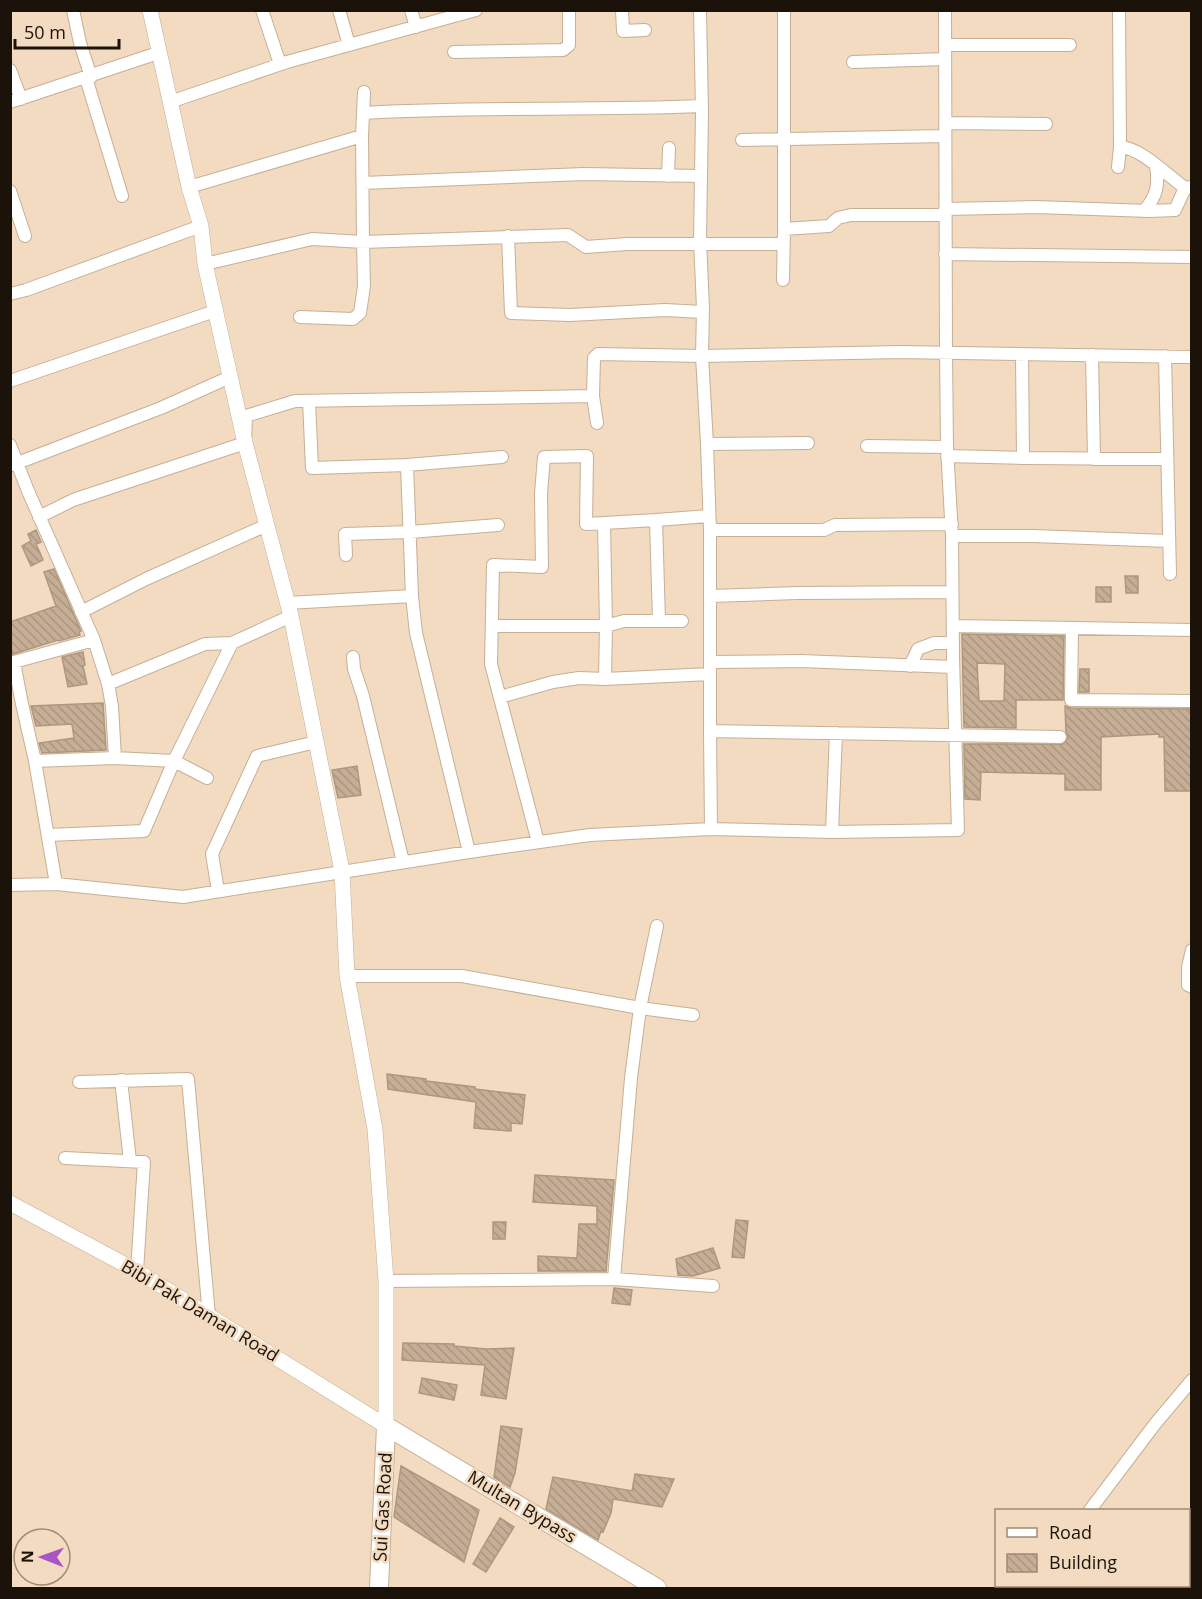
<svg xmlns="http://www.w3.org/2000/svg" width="1202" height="1599" font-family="'Open Sans',sans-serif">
<defs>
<pattern id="building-back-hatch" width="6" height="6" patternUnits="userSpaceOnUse" patternTransform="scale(1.5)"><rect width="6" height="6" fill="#c6ae96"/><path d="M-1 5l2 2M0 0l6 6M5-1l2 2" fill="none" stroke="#aa9580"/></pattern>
</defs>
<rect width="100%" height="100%" fill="#f2dbc0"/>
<path fill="url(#building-back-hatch)" stroke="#ae977f" stroke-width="1.5" fill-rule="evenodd" d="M36,530L41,542L36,544L43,560L31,566L22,546L31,541L28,534Z
M54,569L81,631L79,632L80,635L59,641L58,640L10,655V622L56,606L44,572Z
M1125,576H1138V593H1126Z
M1096,587H1111V602H1096Z
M962,634L1064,636L1063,700H1016V728L964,727ZM977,663L1005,664L1004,701H979Z
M83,652L85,665L83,666L87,684L68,687L62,657Z
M1080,669H1089V692H1079Z
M103,703L106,750L42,753L39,743L74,738L72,724L36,726L31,706Z
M1065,706L1071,708L1191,709V791H1165L1164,737H1159V734L1101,737V790H1065V774L981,772L980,800L965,799L964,744H1063L1068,738L1066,732Z
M357,766L361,795L338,798L332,770Z
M387,1074L426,1079V1081L475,1087V1089L525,1095L522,1124L511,1123V1131L474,1128L476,1102L388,1089Z
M535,1175L614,1180L606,1271H538V1256L577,1258L579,1224H597V1206L533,1202Z
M736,1220L748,1221L744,1258L732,1257Z
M493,1222H506L505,1239H493Z
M713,1248L720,1268L693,1276L678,1275L676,1259Z
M614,1288L632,1290L630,1305L612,1303Z
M403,1343L454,1344V1346L486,1349L514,1348L506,1399L481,1395L485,1365L402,1360Z
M422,1378L457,1385L454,1400L419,1393Z
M501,1426L522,1429L515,1473L510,1487L494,1477Z
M401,1466L479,1510L464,1562L394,1517Z
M635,1474L674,1479L662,1507L613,1499L611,1513L603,1532L601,1531L598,1540L546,1509L553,1477L632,1491Z
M500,1518L514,1527L486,1572L473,1564Z"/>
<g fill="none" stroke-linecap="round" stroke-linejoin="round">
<defs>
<path id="minor" d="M73,10L80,43L91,77
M262,10L280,64
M339,10L349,45
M411,10L416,27
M622,10L623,31L645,30
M700,10L702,111L700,240L703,308L702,356L707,444L710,530V731L711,829
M1119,10L1120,147
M945,45H1070
M454,52L563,50L569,45V10
M853,62L945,59
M10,70L21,99
M86,78L122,196
M10,102L158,53
M170,102L287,62L476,10
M363,113C476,106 589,111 702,106
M945,123L1046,124
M362,136L364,92
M742,140L945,136
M1118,167L1120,147C1140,147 1168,176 1185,188
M668,176L669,148
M363,183L584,174L701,176
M189,187L362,136L363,242L312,239L205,264
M10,191L25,236
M945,209L1036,207L1149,211L1175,210L1185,188L1192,187
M1144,211C1157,196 1159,185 1156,166
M784,229V10
M508,236L511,313L570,315L665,310L703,312
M945,254L1192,257
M783,280L784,229L829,226L838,218L851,215H945
M10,294L26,290L201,226
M300,317L353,319L360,313L364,286L363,242L568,235L586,247L627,244H784
M1022,354L1023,458
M1092,355L1094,459
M1165,356L1170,574
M10,381L215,311
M309,401L312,468L407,465L412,596
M597,423L593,396L594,358L598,354L702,356L901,352L1192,357
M707,444L808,443
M10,445L28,491L94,640L108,684L112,706L115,758
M867,446L947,447
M947,456L1023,458L1167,459
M12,465L161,408L230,377
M407,465L502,457
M39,517L73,500L245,443L246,416L295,401L593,396
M656,520L709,516
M604,523L656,520L659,621H682
M710,530H824L835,525L952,524
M952,536H1033L1169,541
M346,555L345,534L410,532L498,525
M711,596L797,593L952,592
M287,603L412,596L416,633L469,852
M81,612L146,579L267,525
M659,621H624L606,626L605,679L710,674
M492,626H606L604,523L586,524L587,456L544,457L541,493L542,567L493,565L491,664L538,842
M953,626L1192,630
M1072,628L1071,700L1192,701
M353,657L354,669L363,696L403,862
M710,662L801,661L953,667
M910,666L918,649L934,643H953
M108,684L205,644L232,643L291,616
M500,697L553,682L579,678L605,679
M710,731L1060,737
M35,761L115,758L174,761L207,778
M832,832L836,733
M48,835L144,831L174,761L232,643
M56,884L35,761L22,704L14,662L94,640
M10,885L56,884L183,897L469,852L590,835L711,829L832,832L958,830L953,658L952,536L947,447L946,352L945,10
M218,891L212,854L257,756L316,742
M1192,950L1188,967V985L1192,987
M347,976H462L640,1008L693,1015
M121,1080L130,1161
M79,1082L188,1079L209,1316
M65,1158L144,1162L137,1271
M614,1279L631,1078L640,1008L657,926
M386,1281L614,1279L713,1286
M1090,1510L1155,1424L1192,1380
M1033,1588L1035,1586"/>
<path id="tertiary" d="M150,10L189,187L201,226L205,264L245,443L291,616L342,871L347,976L375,1129L386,1281V1426
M10,1203L137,1271L386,1426"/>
<path id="secondary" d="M379,1588L386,1426L657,1588"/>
</defs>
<use href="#minor" stroke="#c6af96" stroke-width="14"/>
<use href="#tertiary" stroke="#c6af96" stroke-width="16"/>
<use href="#secondary" stroke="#c6af96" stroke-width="20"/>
<use href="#minor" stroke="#fff" stroke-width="12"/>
<use href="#tertiary" stroke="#fff" stroke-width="15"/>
<use href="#secondary" stroke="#fff" stroke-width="18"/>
</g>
<g text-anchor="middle" stroke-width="5" stroke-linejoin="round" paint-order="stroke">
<g font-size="18" fill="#1b130a" stroke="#f2dbc0">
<text transform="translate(200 1311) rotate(31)" y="6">Bibi Pak Daman Road</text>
<text transform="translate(383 1507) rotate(-87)" y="6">Sui Gas Road</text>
<text transform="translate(522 1507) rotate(31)" y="6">Multan Bypass</text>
</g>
</g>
<rect width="1202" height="1599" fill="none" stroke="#1b130a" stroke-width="24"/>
<rect x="995" y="1509" width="195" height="78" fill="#f2dbc0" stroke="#9c8b77" stroke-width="1.5"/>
<rect x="1007" y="1528" width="30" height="9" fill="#ffffff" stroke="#9c8b77" stroke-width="1.5"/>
<text x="1049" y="1539" font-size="18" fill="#1b130a">Road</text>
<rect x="1007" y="1554" width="30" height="18" fill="url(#building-back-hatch)" stroke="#9c8b77" stroke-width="1.5"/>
<text x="1049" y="1569" font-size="18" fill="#1b130a">Building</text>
<g transform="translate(42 1557) rotate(271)"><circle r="28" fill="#f2dbc0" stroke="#9c8b77" stroke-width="1.5"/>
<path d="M0-4.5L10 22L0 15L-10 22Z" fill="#a856c6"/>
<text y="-9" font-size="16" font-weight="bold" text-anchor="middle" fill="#1b130a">N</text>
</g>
<path d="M15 39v9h104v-9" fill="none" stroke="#1b130a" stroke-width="3"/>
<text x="24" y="39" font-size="18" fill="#1b130a" stroke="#f2dbc0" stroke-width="4.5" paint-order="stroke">50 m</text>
</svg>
